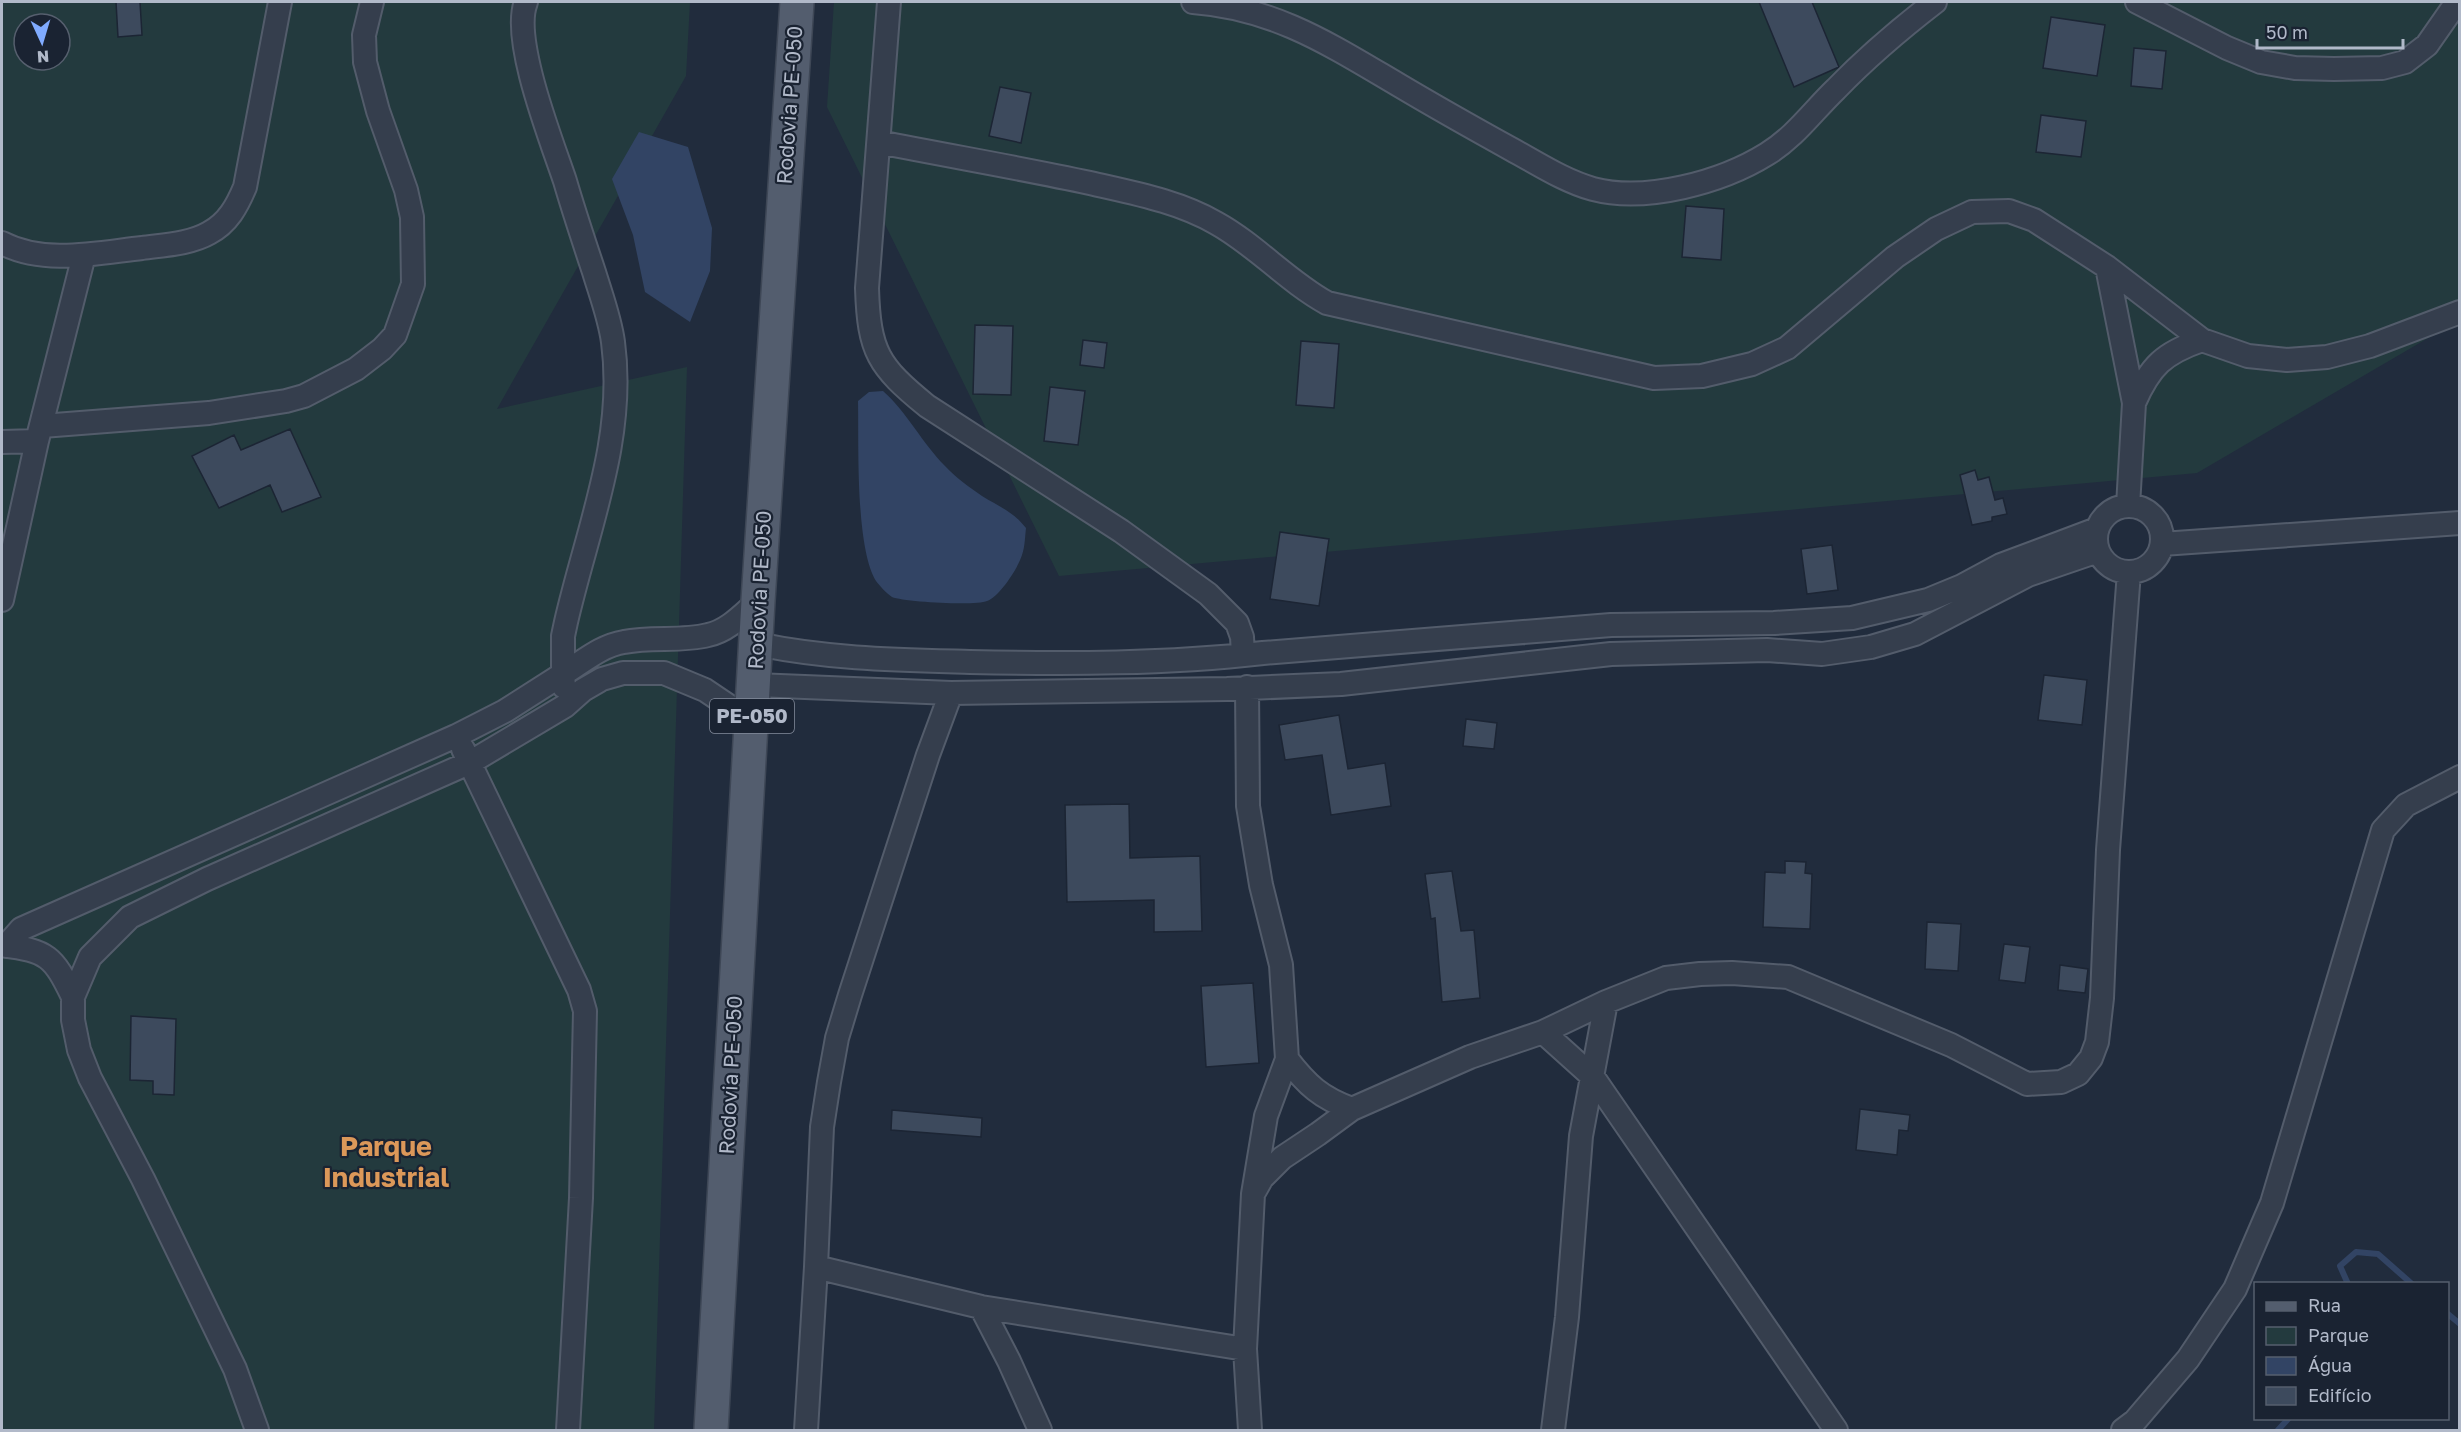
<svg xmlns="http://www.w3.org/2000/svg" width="2461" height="1432" font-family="'Golos Text',sans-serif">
<rect width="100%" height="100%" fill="#212c3d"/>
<path fill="#233a3e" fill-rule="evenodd" d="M2,2H690L686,76L497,409L687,367L654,1430H2ZM24,24H60V60H24Z
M834,2H2459V320L2197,473L1059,576L827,107Z"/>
<path fill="#324464" d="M639,132L688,147L712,228L710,271L690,322L645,292L633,235L612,179Z
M883,391C906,411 923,444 945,466C955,477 969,487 982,496C998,506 1014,512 1026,528C1025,536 1025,547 1022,555C1018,568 1000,596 987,601C976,606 904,602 892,597C887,594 879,585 876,581C855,546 859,444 858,401L869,392Z"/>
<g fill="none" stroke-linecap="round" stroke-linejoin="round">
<path stroke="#324464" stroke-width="6" d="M2348,1284L2340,1266L2356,1252L2378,1254L2412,1284
M2448,1314L2460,1324
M2278,1430L2289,1418"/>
</g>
<path fill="#3d4a5d" stroke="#1c2534" stroke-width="1.5" d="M116,2H140L142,35L118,37Z
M1759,2H1812L1839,67L1794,87Z
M2051,17L2105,25L2097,76L2043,68Z
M2134,48L2166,51L2162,89L2131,86Z
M1000,87L1031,93L1021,143L989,136Z
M2041,115L2086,121L2081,157L2036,152Z
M1686,206L1724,209L1721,260L1682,257Z
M975,325L1013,326L1011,395L973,394Z
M1083,340L1107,343L1104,368L1080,365Z
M1301,341L1339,344L1334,408L1296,405Z
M1050,387L1085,391L1078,445L1044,441Z
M290,429L321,497L282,512L270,485L219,508L192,456L234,435L241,450Z
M1975,470L1978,480L1989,477L1995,500L2003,498L2007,514L1992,517V521L1972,525L1960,475Z
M1280,532L1329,539L1319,606L1270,599Z
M1832,545L1838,590L1807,594L1801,549Z
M2044,675L2087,680L2082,725L2038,720Z
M1339,715L1348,769L1385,763L1391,806L1331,815L1322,755L1285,760L1279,725Z
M1466,719L1497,723L1494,749L1463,746Z
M1129,804L1130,858L1200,856L1202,931L1154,932V900L1067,902L1065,805Z
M1785,861L1806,862L1805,873L1812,874L1810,929L1763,927L1765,872L1785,873Z
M1452,871L1461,931L1474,930L1480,998L1442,1002L1435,918L1431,919L1425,874Z
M1927,922L1961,924L1958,971L1925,969Z
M2004,944L2030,947L2025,983L1999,980Z
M2060,965L2088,969L2085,993L2058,990Z
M1253,983L1259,1063L1206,1067L1201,986Z
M131,1016L176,1019L174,1095L153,1094V1081L130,1080Z
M1860,1109L1910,1115L1908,1131L1899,1130L1897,1155L1856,1150Z
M892,1110L982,1118L981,1137L891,1130Z"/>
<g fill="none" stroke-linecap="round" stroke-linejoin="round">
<defs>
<path id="street" d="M889,2L867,288C869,352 878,366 927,406L1121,531L1208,594L1237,623L1242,637L1243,655
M1193,2C1274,8 1329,44 1397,84C1434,106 1473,128 1511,149C1537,163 1564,181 1593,189C1646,203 1722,182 1767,154C1795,137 1813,111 1836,89C1867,57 1900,29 1935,2
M2137,2L2227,48L2261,62L2295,68L2334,69L2382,68L2405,62L2427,45L2457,2
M879,142C949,156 1020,168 1090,183C1133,193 1178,201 1216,223C1256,245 1287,281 1327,303L1654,378L1702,376L1752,364L1787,348L1895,257L1936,229L1972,212L2009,211L2034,220L2107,267L2202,340L2248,356L2287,360L2327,357L2370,346L2460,312
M2,243C44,265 97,253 142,248C163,245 190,244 209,233C228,223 237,206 245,187L280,2
M2107,267L2134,403L2128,506
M2134,403C2150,366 2164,353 2202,340
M42,426L209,413L286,401L304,396L356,369L382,349L395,335L413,284L412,217L406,190L378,111L365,62L364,35L372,2
M2,442L37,441
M2096 539a33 33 0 1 1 66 0a33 33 0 1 1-66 0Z
M2162,544L2460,523
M2,600L37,441L84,255
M757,644C827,659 899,660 970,662C1068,664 1166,664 1263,653L1611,625L1774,623L1852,618L1928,600L1962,586L2001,565L2097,529
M754,685L951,693L1227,689L1341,684L1611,654L1767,650L1822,654L1871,647L1915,634L2028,575L2098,551
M564,687L563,674C583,662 600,646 624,642C652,636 681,642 708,635C728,631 743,614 758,601
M1247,687L1248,806L1261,885L1281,965L1287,1059L1266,1116L1253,1194L1245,1349L1250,1430
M463,749L579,990L585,1011L581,1198L568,1430
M2,945C48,951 53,956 73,997
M6,946L21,929L456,736L505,711L563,674V636L566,622C587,530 626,439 613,342C610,319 601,295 594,272C584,242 574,212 565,181C552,142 511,39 526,2
M1543,1032L1593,1077L1836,1430
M1287,1059C1307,1085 1321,1098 1352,1109
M1253,1194L1262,1178L1282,1158L1318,1134L1352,1109L1470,1057L1543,1032L1606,1002L1666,978L1700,974L1732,973L1788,977L1951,1045L2027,1084L2061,1082L2078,1074L2091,1058L2097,1042L2102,998L2108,850L2129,572
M816,1267L981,1307L1245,1349
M981,1307L1009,1361L1040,1430
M257,1430L235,1369L143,1179L90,1078L79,1050L73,1020V997L90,957L130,917L207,879L471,762L565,706L583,690L602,679L623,673H664L705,690L751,721
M806,1430L816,1267L822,1127L829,1082L837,1038L850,995L928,755L951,693
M1553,1430L1567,1317L1581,1136L1606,1002
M2123,1430L2135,1421L2188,1359L2235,1289L2272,1203L2383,830L2406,805L2460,777"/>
<path id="primary" d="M711,1430L758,601L797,2"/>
</defs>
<use href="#street" stroke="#535c6b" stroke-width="26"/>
<use href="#primary" stroke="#3e4756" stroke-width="36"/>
<use href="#street" stroke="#353e4d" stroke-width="22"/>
<use href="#primary" stroke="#535d6e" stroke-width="33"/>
</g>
<g text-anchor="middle" stroke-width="4.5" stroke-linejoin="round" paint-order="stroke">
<rect fill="#1a2332" stroke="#848c9c" stroke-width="1.5" x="710" y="699" width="84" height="34" rx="4.5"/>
<g font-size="20" font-weight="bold" fill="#b1b9c9">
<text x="752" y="723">PE-050</text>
</g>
<g font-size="21" fill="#b1b9c9" stroke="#1a2332">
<text transform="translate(790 105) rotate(-86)" y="7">Rodovia PE-050</text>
<text transform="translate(760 590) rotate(-87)" y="7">Rodovia PE-050</text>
<text transform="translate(731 1075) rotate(-87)" y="7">Rodovia PE-050</text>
</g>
<g font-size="27" font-weight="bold" fill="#dc9859" stroke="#1a2332">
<text x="386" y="1156">Parque<tspan x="386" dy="31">Industrial</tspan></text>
</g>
</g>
<rect width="2461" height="1432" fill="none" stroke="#b1b9c9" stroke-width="6"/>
<rect x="2254" y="1282" width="195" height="138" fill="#1a2332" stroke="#565f6e" stroke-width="1.5"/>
<rect x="2266" y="1302" width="30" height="9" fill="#535d6e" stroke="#565f6e" stroke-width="1.5"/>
<text x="2308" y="1312" font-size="18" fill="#b1b9c9">Rua</text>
<rect x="2266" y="1327" width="30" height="18" fill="#233a3e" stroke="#565f6e" stroke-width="1.5"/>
<text x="2308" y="1342" font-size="18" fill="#b1b9c9">Parque</text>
<rect x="2266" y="1357" width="30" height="18" fill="#324464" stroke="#565f6e" stroke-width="1.5"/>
<text x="2308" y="1372" font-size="18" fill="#b1b9c9">Água</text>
<rect x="2266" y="1387" width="30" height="18" fill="#3d4a5d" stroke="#565f6e" stroke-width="1.5"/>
<text x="2308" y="1402" font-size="18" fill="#b1b9c9">Edifício</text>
<g transform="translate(42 42) rotate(176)"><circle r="28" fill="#1a2332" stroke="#565f6e" stroke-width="1.5"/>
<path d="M0-4.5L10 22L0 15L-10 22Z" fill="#80abff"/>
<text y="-9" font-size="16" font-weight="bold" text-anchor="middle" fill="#b1b9c9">N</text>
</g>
<path d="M2257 39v9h146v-9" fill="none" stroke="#b1b9c9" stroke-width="3"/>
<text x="2266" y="39" font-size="18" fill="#b1b9c9" stroke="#1a2332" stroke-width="4.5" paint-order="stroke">50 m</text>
</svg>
